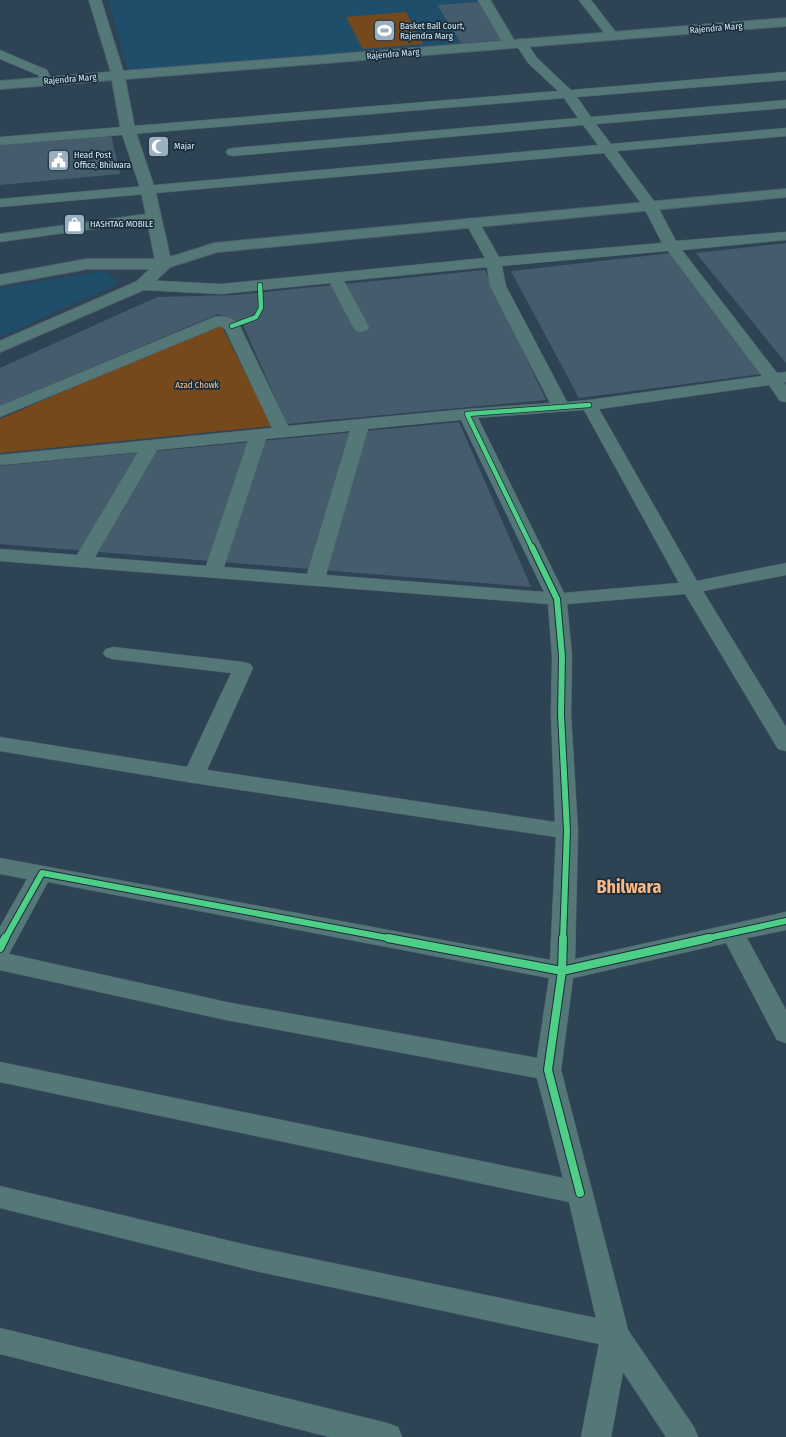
<svg xmlns="http://www.w3.org/2000/svg" width="786" height="1437" font-family="'Fira Sans Condensed',sans-serif">
<rect width="100%" height="100%" fill="#2e4454"/>
<path fill="#1f4e6a" d="M108,0H493L437,5L461,43L128,70Z
M105,271L119,283L0,337V288Z"/>
<path fill="#76491d" d="M406,12L423,44L363,49L346,17Z
M220,323L272,426L0,453V419Z"/>
<path fill="#455c6c" d="M478,2L501,40L461,43L437,5Z
M111,135L120,174L0,185V145Z
M786,243V363L696,253Z
M672,253L762,374L579,398L511,271Z
M485,270L546,400L287,424L243,325L218,314L0,406V368L157,297L235,295Z
M459,422L531,587L0,544V466Z"/>
<g fill="none" stroke-linecap="round" stroke-linejoin="round">
<defs>
<path id="minor" d="M579,0H591L619,36L617,39H609Z
M521,39L525,40L537,58L571,90L786,72V80L577,97L591,117L786,100V108L596,124L611,144L786,128V136L617,151L657,205L676,241L786,232V240L682,250L777,373L786,372V382H784L786,385V402L780,401L769,385L599,409L697,581L786,563V575L703,591L786,727V751L778,749L685,594L567,604L572,656L571,715L578,831L575,959L786,912V930L747,938L786,1010V1043L777,1040L726,943L573,978L561,1070L628,1330L694,1427L698,1437H666L623,1372L611,1437H581L599,1344L251,1270L0,1208V1186L251,1246L596,1318L569,1202L0,1082V1062L563,1178L537,1078L226,1020L0,970V927L27,879L0,874V858L550,960L556,837L194,783L0,751V737L187,767L231,673L113,659L106,657L103,653L106,649L113,647L243,662L250,664L253,668L207,770L555,822L551,715L552,656L548,604L0,561V549L77,555L138,452L0,465V455L272,428L225,329L220,326L0,417V406L214,317C223,315 235,318 240,326L288,426L467,409L550,403L490,286L487,267L344,281L369,327L367,330L361,332L355,330L353,327L330,283L221,294L142,290L137,288L134,285L137,282L142,280L221,284L485,258L465,222L467,219L472,218L477,219L479,222L499,257L662,243L643,206L604,153L0,207V199L598,145L583,125L233,156L228,155L226,152L228,149L233,148L578,118L564,98L0,145V137L558,91L528,63L515,43L517,40ZM668,251L762,376L589,400L567,402L506,286L502,266ZM584,410L679,583L564,593L478,418ZM461,420L544,592L326,575L368,429ZM350,431L307,574L224,567L266,439ZM248,441L206,566L95,557L157,450ZM48,882L549,978L537,1058L226,1002L9,954Z
M0,50L47,70L52,81L50,84H42L38,75L0,59Z
M153,213L158,214L160,217L158,220L0,242V234Z
M0,1328L387,1423L398,1427L402,1437H330L0,1354Z"/>
<path id="tertiary" d="M89,0H101L123,71L502,41L478,0H490L514,40L786,18V26L125,79L135,130L155,190L170,257L215,243L786,189V197L217,252L170,267L148,288L0,352V341L136,282L150,269H87L0,285V275L87,259H155L141,190L121,130L112,80L0,89V81L111,72Z"/>
</defs>
<use href="#minor" stroke="#4f616f" stroke-width="1"/>
<use href="#tertiary" stroke="#4f616f" stroke-width="2"/>
<use href="#minor" fill="#547877" fill-rule="evenodd"/>
<use href="#tertiary" fill="#547877" fill-rule="evenodd"/>
<defs>
<path id="cycleway-far2" d="M232,326L256,317L261,308L260,285
M532,548L467,414L589,405"/>
<path id="cycleway-far1" d="M532,547L557,599L562,656L561,715L567,831L563,939
M5,939L42,873L393,939
M704,939L786,921"/>
<path id="cycleway" d="M388,938L562,971L709,938
M563,938L562,971L548,1070L580,1193
M0,948L5,938"/>
</defs>
<use href="#cycleway-far2" stroke="#1b2d39" stroke-width="6"/>
<use href="#cycleway-far1" stroke="#1b2d39" stroke-width="8"/>
<use href="#cycleway" stroke="#1b2d39" stroke-width="10"/>
<use href="#cycleway-far2" stroke="#4dcf88" stroke-width="4.5"/>
<use href="#cycleway-far1" stroke="#4dcf88" stroke-width="6"/>
<use href="#cycleway" stroke="#4dcf88" stroke-width="8"/>
</g>
<defs>
<symbol id="stadium-square" viewBox="-11 -11 22 22"><rect x="-9" y="-9" width="18" height="18" rx="4" fill="#9ab0c0" stroke="#1b2d39"/><path d="M0-5a6.5 5 0 1 0 0 10a6.5 5 0 1 0 0-10ZM-3.5-1.8h7v3.6h-7Z" fill="#fff"/></symbol>
<symbol id="mosque-square" viewBox="-11 -11 22 22"><rect x="-9" y="-9" width="18" height="18" rx="4" fill="#9ab0c0" stroke="#1b2d39"/><path d="M3.5-4.9A6 6 0 1 0 3.5 4.9A5 5 0 1 1 3.5-4.9Z" fill="#fff"/></symbol>
<symbol id="civic-square" viewBox="-11 -11 22 22"><rect x="-9" y="-9" width="18" height="18" rx="4" fill="#9ab0c0" stroke="#1b2d39"/><path d="M-.6-6.5H3V-4.5H.6V-3L4-1V1h2V6H-6V1h2V-1L-.6-3ZM-1.2 2.5V6h2.4V2.5Z" fill="#fff"/></symbol>
<symbol id="shop-square" viewBox="-11 -11 22 22"><rect x="-9" y="-9" width="18" height="18" rx="4" fill="#9ab0c0" stroke="#1b2d39"/><path d="M-5-2.5h2.3a2.7 3.5 0 0 1 5.4 0H5L5.5 6h-11ZM-1.5-2.5h3a1.5 2.3 0 0 0-3 0Z" fill="#fff"/></symbol>
</defs>
<g fill-rule="evenodd">
<use href="#stadium-square" x="372" y="18" width="25" height="25"/>
<use href="#mosque-square" x="146" y="134" width="25" height="25"/>
<use href="#civic-square" x="46" y="148" width="25" height="25"/>
<use href="#shop-square" x="62" y="212" width="25" height="25"/>
</g>
<g text-anchor="middle" stroke-width="3.5" stroke-linejoin="round" paint-order="stroke">
<g font-size="9" fill="#d4eafa" stroke="#1b2d39" text-anchor="start">
<text x="400" y="29">Basket Ball Court,<tspan x="400" dy="10">Rajendra Marg</tspan></text>
<text x="174" y="149">Majar</text>
<text x="74" y="158">Head Post<tspan x="74" dy="10">Office, Bhilwara</tspan></text>
<text x="90" y="227">HASHTAG MOBILE</text>
</g>
<g font-size="9" fill="#d4eafa" stroke="#1b2d39">
<text transform="translate(716 28) rotate(-5)" y="3">Rajendra Marg</text>
<text transform="translate(393 54) rotate(-5)" y="3">Rajendra Marg</text>
<text transform="translate(70 79) rotate(-5)" y="3">Rajendra Marg</text>
</g>
<g font-size="9" fill="#f3c199" stroke="#1b2d39">
<text x="197" y="388">Azad Chowk</text>
</g>
<g font-size="18" font-weight="bold" fill="#f8b985" stroke="#1b2d39">
<text x="629" y="893">Bhilwara</text>
</g>
</g>
</svg>
